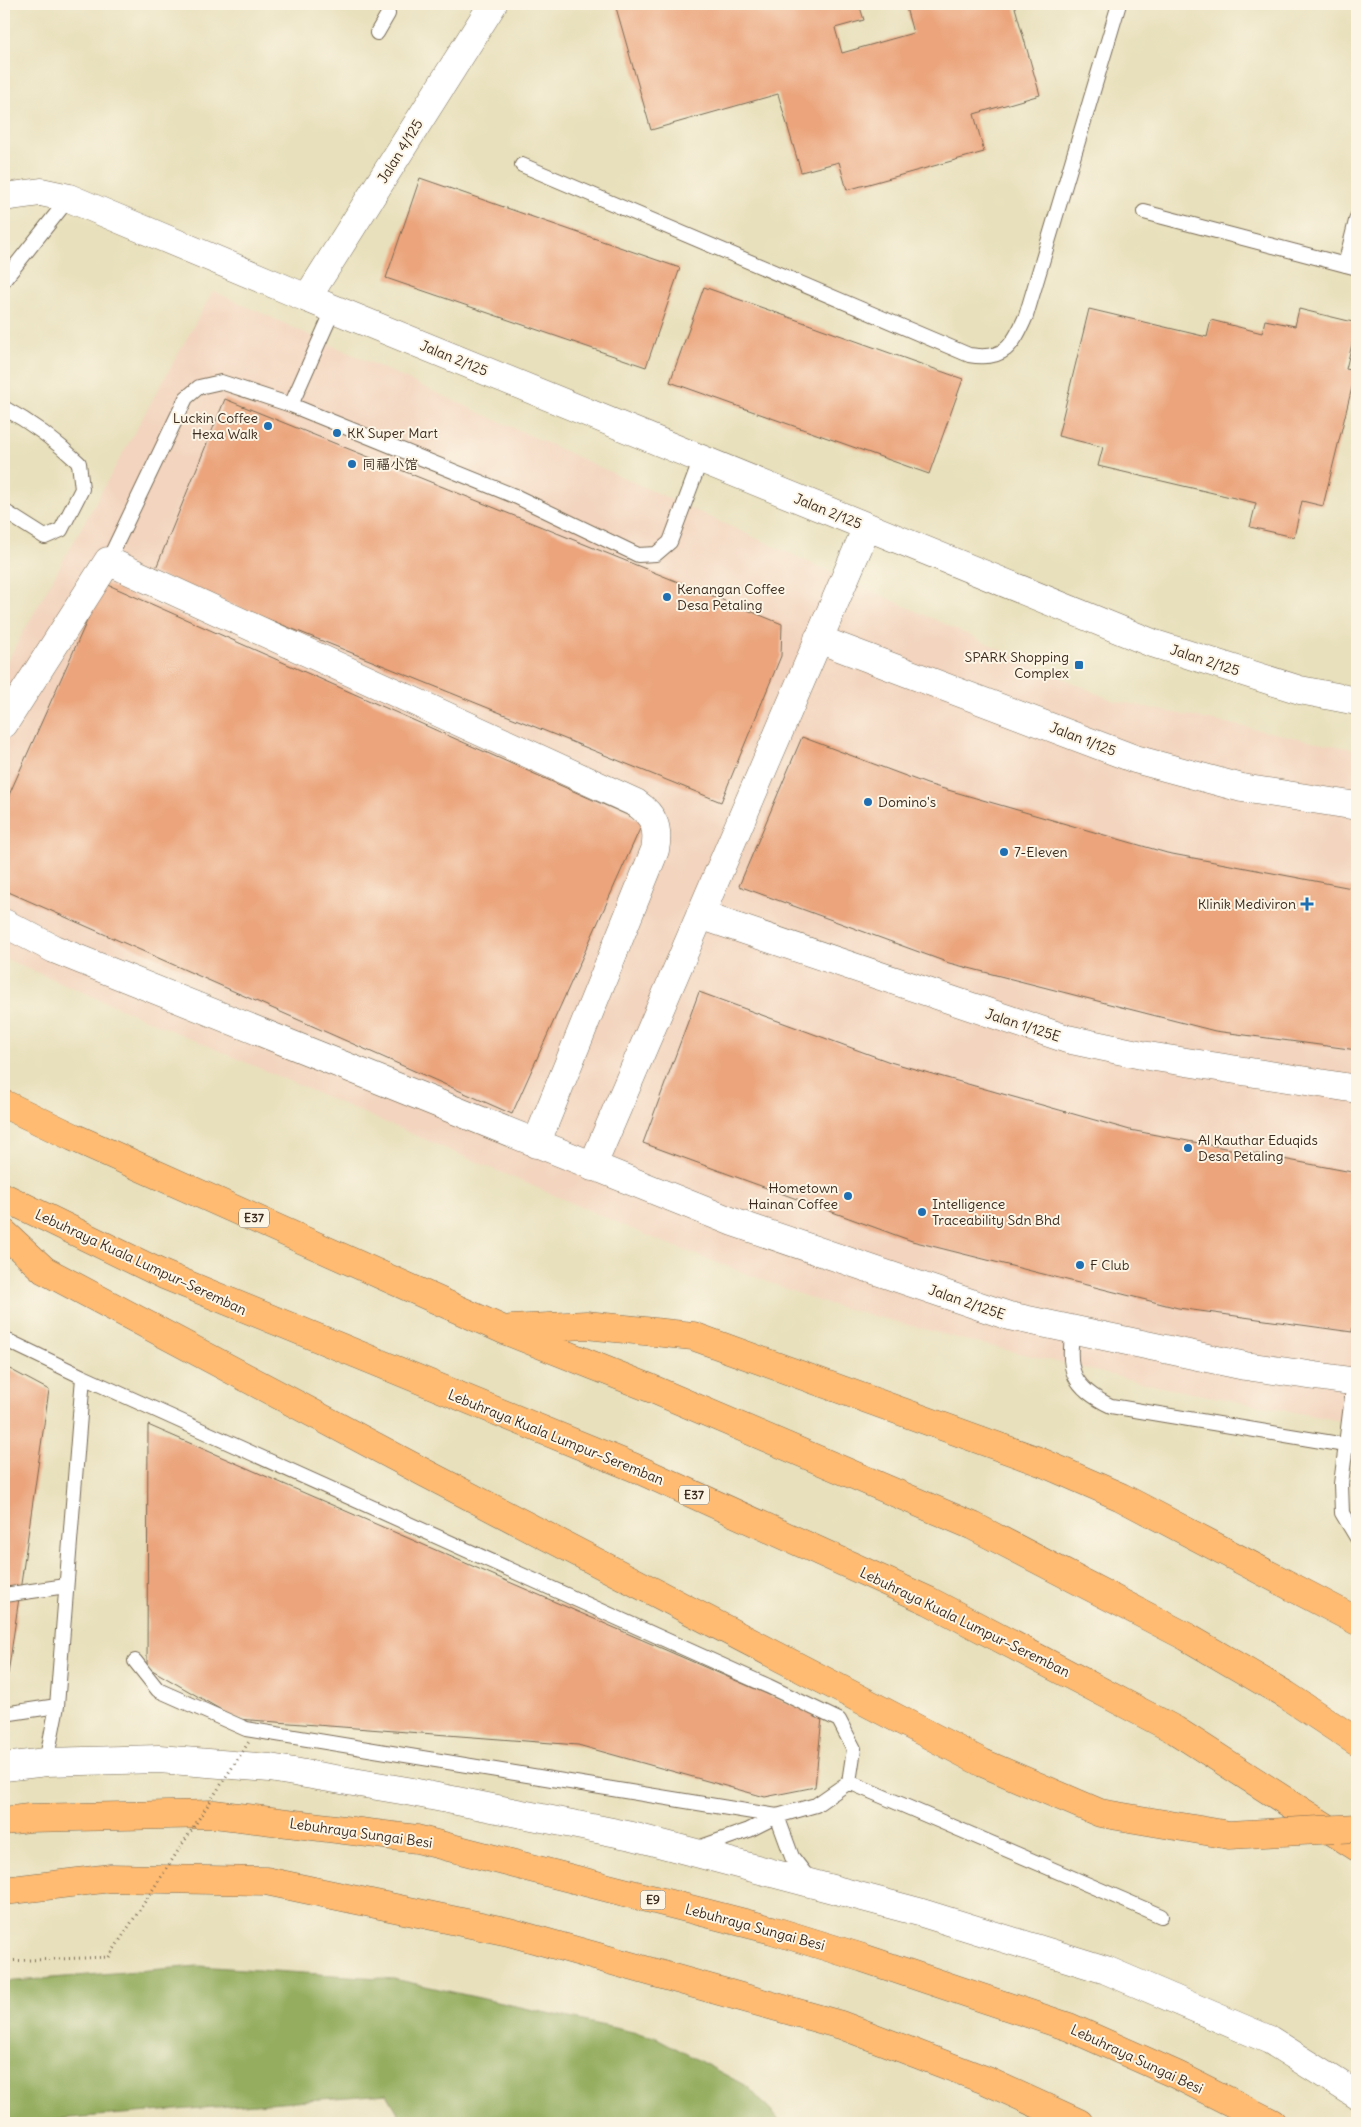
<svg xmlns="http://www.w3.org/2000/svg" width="1361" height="2127" font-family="Delius,'LXGW WenKai TC',sans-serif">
<rect width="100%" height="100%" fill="#fcf5e5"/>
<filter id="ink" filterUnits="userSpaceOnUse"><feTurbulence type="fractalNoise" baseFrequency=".02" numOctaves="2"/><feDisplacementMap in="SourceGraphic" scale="10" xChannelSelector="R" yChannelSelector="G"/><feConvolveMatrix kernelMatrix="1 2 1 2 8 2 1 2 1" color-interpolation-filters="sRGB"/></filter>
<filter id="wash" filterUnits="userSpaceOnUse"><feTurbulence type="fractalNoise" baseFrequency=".0096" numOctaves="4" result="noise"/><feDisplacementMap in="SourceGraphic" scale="20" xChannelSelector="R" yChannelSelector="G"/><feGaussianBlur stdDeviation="1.12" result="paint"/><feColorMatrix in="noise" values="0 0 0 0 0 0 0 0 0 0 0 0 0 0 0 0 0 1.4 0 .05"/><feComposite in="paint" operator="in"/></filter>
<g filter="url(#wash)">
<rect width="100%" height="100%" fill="#e8e0bc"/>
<path fill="#f3d4be" d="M213,291L1111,700L1357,750V1424L1166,1388L965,1340L821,1302L658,1240L4,958V667Z"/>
<path fill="#94ad5f" stroke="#686c3e" d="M198,1966L394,1979L655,2037L748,2087L782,2123H404L387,2094L4,2123V1982Z"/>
<g id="blocks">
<path fill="#eba47c" d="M615,4H859L864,20L835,28L842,53L913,33L905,4H1014L1040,95L974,114L984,152L847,190L839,162L801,172L778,94L651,130Z
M420,178L680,268L646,367L386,278Z
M704,287L963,379L929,474L670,382Z
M1089,309L1207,337L1211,320L1262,333L1265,320L1295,326L1299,309L1357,323L1346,369L1356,371L1323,506L1302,501L1294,537L1250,527L1256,503L1098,466L1103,447L1058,436Z
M225,399L782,624L781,656L721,802L154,573Z
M104,583L643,822L512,1114L4,890V806Z
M802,737L927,784L1167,853L1357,889V1050L1215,1031L949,963L739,886Z
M699,992L890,1062L1130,1130L1357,1173V1299L1352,1332L1178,1308L912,1241L643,1143Z
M4,1366L49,1390L8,1674H4Z
M148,1425L822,1718L815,1787L765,1797L578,1745L237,1719L147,1667Z"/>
</g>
</g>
<g filter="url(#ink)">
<use href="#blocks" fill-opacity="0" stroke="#786a55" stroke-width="1"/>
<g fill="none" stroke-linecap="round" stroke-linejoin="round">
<defs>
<path id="service" d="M377,33L388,14
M522,165L969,355C1004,361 1013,346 1026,316L1119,4
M1144,212L1357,268
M1345,265L1357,217
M4,280L69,198
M291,405L334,308
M4,408C32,423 56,441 79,463L82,489L61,530L45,537L4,511
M108,561L186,398L199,387L221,382L291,405L517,497L638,555L656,554L670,542L701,459
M1073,1330C1066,1370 1073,1388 1111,1406L1345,1445
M4,1339L83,1377L57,1706L46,1762
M83,1377L768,1686L839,1720L854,1749L849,1782L816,1805L777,1816L749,1830L695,1849
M1354,1381L1341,1484L1342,1513L1357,1538
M4,1595L66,1586
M135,1661L158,1690L246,1729L777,1816
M4,1714L57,1706
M849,1782L1161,1916
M777,1816L792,1857L809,1879"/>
<path id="minor" d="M4,197L41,192L69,198L307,298
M818,639L1135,759L1242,788L1357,806
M4,724L108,561L636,803C655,816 659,829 655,850L536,1144
M700,915L1067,1039L1142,1055L1357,1089
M4,923L54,949L733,1222L1009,1316L1245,1366L1357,1382
M592,1167L867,527
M4,1767L46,1762L159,1759L270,1768L407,1791L632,1836L919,1912L1106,1970L1270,2040L1357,2095"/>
<path id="tertiary" d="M493,4L307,298L1152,643L1300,690L1357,701"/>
<path id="motorway" d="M4,1104L73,1137L504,1330L650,1388L973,1526L1187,1637L1286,1695L1357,1742
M4,1197L164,1275L633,1467L929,1601L1175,1730L1357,1847
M4,1233L44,1270L425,1473L983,1763
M511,1329L586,1325L693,1336L1041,1462L1121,1497L1357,1621
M4,1821L29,1818L214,1814L417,1839L772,1930L863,1958L1069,2027L1177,2075L1272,2123
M4,1891L111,1878L266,1881L509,1932L841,2025L985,2080L1079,2123"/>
</defs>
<use href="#service" stroke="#786a55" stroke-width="16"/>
<use href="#minor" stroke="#786a55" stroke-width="29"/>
<use href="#tertiary" stroke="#786a55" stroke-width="29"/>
<use href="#motorway" stroke="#786a55" stroke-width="29"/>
<path stroke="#786a55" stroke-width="3" stroke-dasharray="1 4" stroke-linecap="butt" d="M4,1961L109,1957"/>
<use href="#service" stroke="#fff" stroke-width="14"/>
<use href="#minor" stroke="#fff" stroke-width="28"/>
<use href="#tertiary" stroke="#fff" stroke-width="28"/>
<use href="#motorway" stroke="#ffbb71" stroke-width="28"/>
<defs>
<path id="motorway-bridge" d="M983,1763L1100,1813L1229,1835L1357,1828"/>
</defs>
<use href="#motorway-bridge" stroke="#786a55" stroke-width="29" stroke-linecap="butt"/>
<path stroke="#786a55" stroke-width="3" stroke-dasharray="1 4" stroke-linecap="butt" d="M109,1957L250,1740"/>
<use href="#motorway-bridge" stroke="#ffbb71" stroke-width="28"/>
</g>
</g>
<g fill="#1f6fb2" stroke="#fcf5e5" stroke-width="2">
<circle cx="268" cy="426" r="5"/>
<circle cx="337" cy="433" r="5"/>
<circle cx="352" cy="464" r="5"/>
<circle cx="667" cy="597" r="5"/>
<rect x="1074" y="660" width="10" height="10" rx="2.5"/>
<circle cx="868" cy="802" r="5"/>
<circle cx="1004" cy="852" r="5"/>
<path d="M1304.5 896.5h5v5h5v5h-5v5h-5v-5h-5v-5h5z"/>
<circle cx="1188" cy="1148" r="5"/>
<circle cx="848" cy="1196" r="5"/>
<circle cx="922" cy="1212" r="5"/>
<circle cx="1080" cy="1265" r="5"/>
</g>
<g text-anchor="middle" stroke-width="4" stroke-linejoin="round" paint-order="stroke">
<g fill="#fcf5e5" stroke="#75675a" stroke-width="1">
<rect x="239" y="1208.5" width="30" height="19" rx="4"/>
<rect x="679" y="1485.5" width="30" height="19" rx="4"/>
<rect x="640.5" y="1890.5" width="25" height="19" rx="4"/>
</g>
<g font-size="12" font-weight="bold" fill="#3b2a1e">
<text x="254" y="1222">E37</text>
<text x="694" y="1499">E37</text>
<text x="653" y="1904">E9</text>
</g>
<g font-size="14" fill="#3b2a1e" stroke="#fcf5e5">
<text transform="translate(400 151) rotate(-58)" y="5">Jalan 4/125</text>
<text transform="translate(454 358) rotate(22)" y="5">Jalan 2/125</text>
<text transform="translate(828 511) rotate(22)" y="5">Jalan 2/125</text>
<text transform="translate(1205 660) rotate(18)" y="5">Jalan 2/125</text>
<text transform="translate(1083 739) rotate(21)" y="5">Jalan 1/125</text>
<text transform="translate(1023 1025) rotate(18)" y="5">Jalan 1/125E</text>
<text transform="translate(141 1262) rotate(25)" y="5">Lebuhraya Kuala Lumpur–Seremban</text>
<text transform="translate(967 1302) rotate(19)" y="5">Jalan 2/125E</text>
<text transform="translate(556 1437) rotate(22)" y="5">Lebuhraya Kuala Lumpur–Seremban</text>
<text transform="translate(965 1622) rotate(26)" y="5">Lebuhraya Kuala Lumpur–Seremban</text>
<text transform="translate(361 1833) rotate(8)" y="5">Lebuhraya Sungai Besi</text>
<text transform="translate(755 1927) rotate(15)" y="5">Lebuhraya Sungai Besi</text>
<text transform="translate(1137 2059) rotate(25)" y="5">Lebuhraya Sungai Besi</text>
</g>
<g font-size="14" fill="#3b2a1e" stroke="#fcf5e5" text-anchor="start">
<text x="258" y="423" text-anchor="end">Luckin Coffee<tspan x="258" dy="16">Hexa Walk</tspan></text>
<text x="347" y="438">KK Super Mart</text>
<text x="362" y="469">同福小馆</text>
<text x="677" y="594">Kenangan Coffee<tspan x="677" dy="16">Desa Petaling</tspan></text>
<text x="1069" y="662" text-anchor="end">SPARK Shopping<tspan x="1069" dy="16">Complex</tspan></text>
<text x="878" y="807">Domino's</text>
<text x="1014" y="857">7-Eleven</text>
<text x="1296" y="909" text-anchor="end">Klinik Mediviron</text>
<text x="1198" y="1145">Al Kauthar Eduqids<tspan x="1198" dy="16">Desa Petaling</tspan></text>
<text x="838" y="1193" text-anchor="end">Hometown<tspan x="838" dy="16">Hainan Coffee</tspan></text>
<text x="932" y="1209">Intelligence<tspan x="932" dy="16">Traceability Sdn Bhd</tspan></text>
<text x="1090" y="1270">F Club</text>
</g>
</g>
<rect width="1361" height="2127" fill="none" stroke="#fcf5e5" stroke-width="20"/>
</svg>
